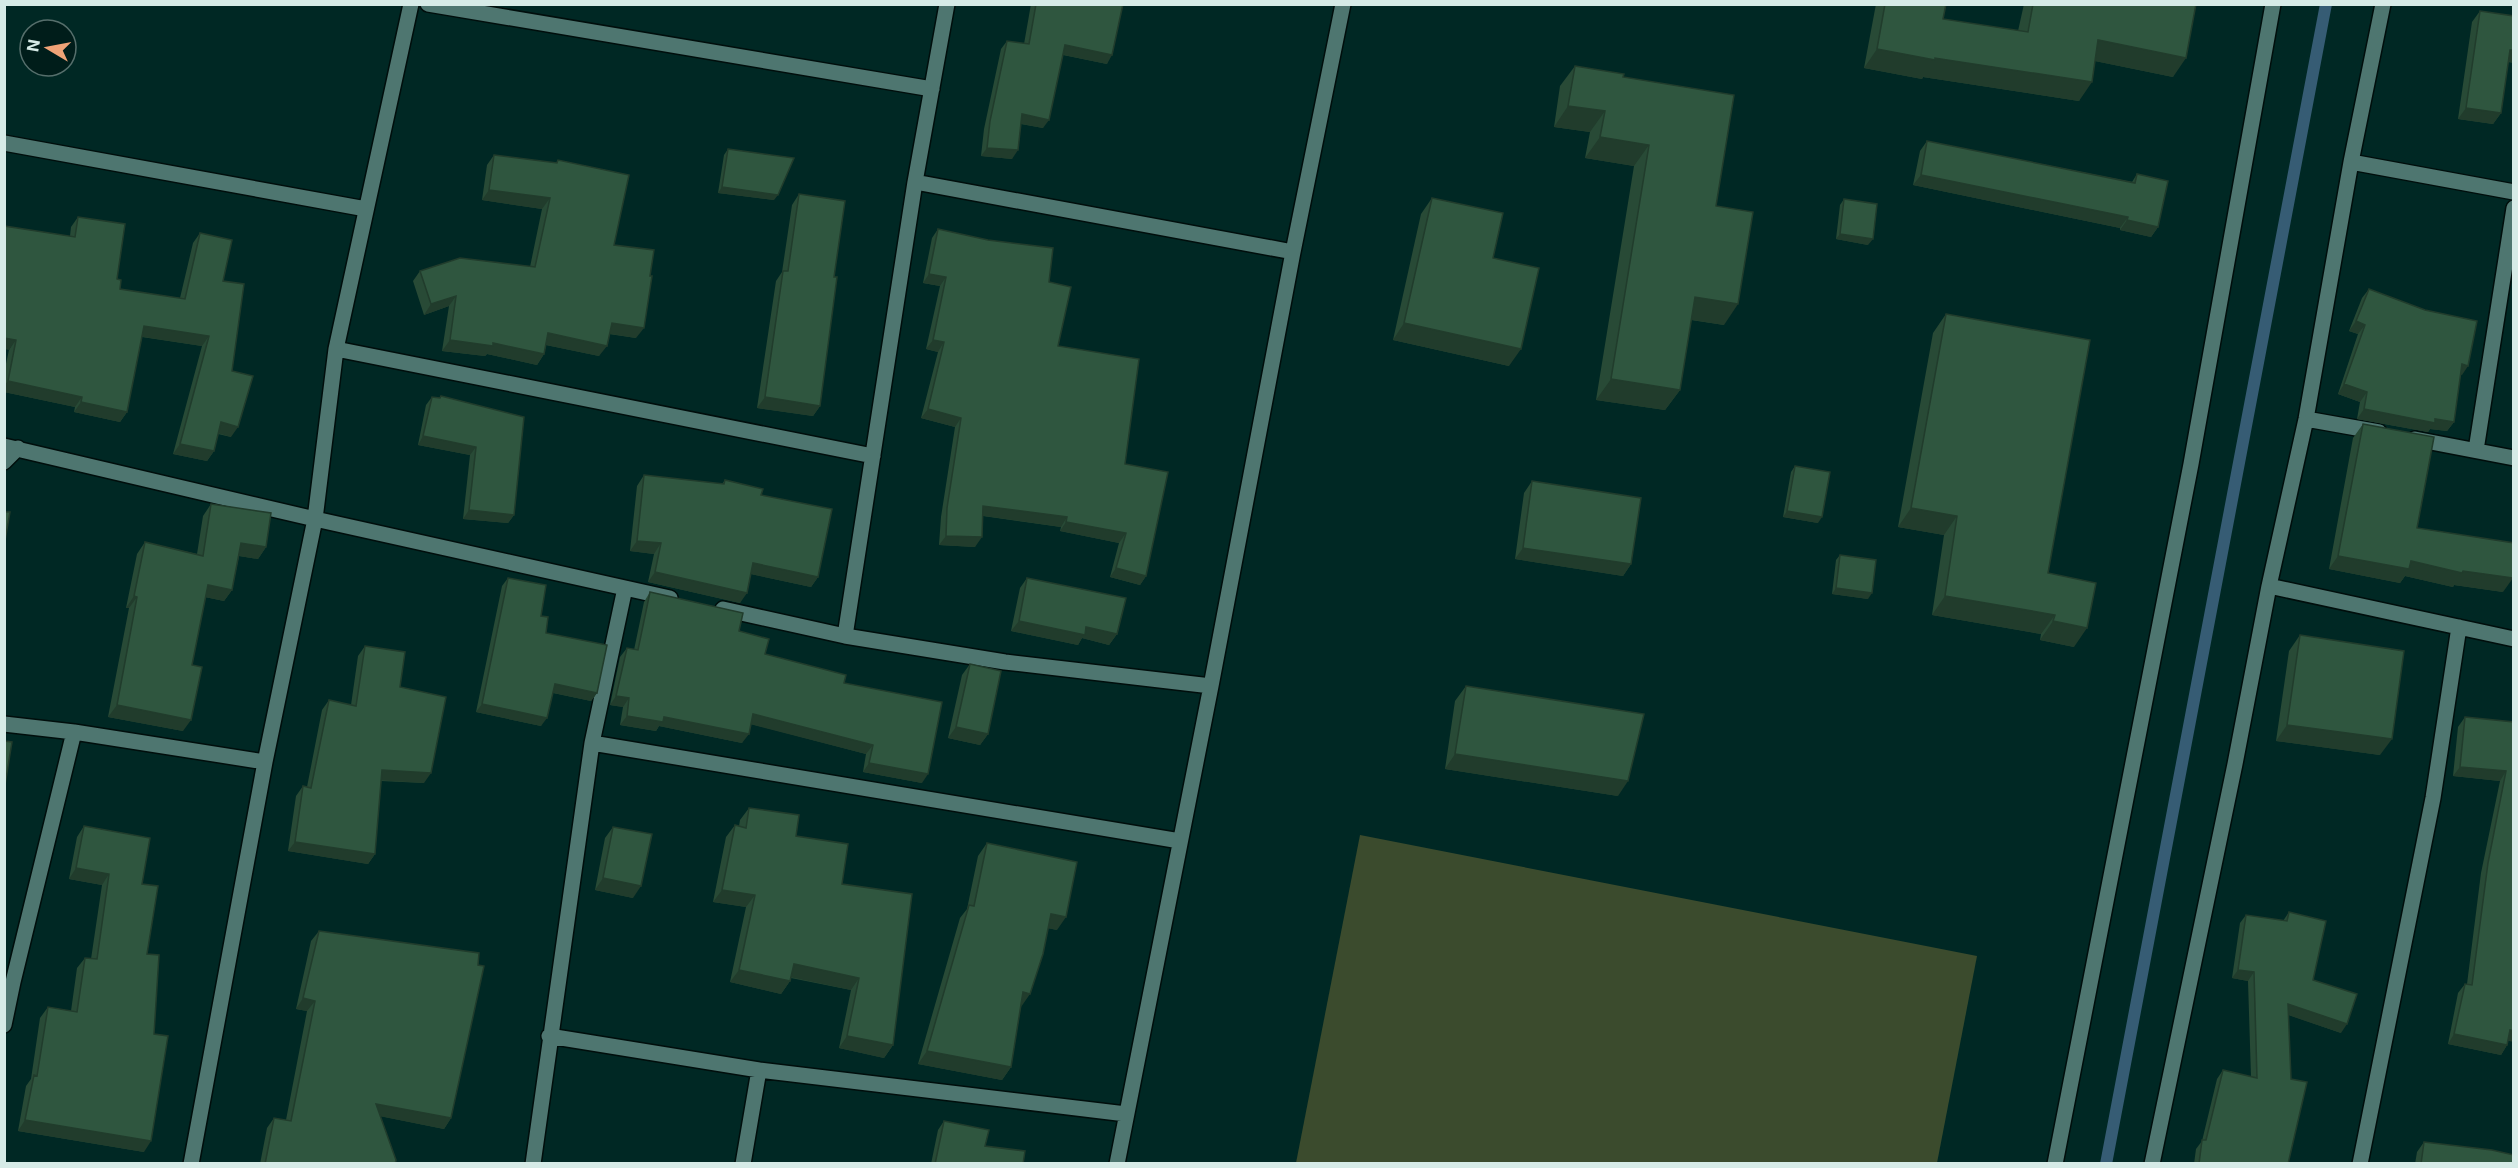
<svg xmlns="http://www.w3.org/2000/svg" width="2518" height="1168" font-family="Inter,sans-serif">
<rect width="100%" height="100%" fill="#002824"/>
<path fill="#3b4b2d" d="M1360,835L1977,956L1937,1163H1296Z"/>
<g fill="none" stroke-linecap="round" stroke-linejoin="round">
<path stroke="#365c74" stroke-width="12" d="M2106,1164L2326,4"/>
<defs>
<path id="minor" d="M428,4L932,89
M4,143L366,209
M2351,162L2514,192
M915,182L1293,252
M336,349L873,456
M2306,419L2379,432
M2415,439L2514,458
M4,446L315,519L670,598
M2476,450L2514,208
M4,462L18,448
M2269,586L2514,639
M723,609L845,636L1005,662L1211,686
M845,636L915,182L947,4
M4,724L74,732L265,762
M592,743L1180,841
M4,1025L13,982L74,732
M549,1036L759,1070L1126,1114
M191,1164L265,762L315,519L336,349L411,4
M533,1164L592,743L625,588
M743,1164L759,1070
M1117,1164L1211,686L1293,252L1343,4
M2055,1164L2191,464L2273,4
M2152,1164L2235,764L2269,586L2306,419L2351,162L2383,4
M2360,1164L2433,798L2459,627"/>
</defs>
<use href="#minor" stroke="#000e0c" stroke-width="18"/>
<use href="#minor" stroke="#4e7670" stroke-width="15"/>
</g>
<path fill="#284a36" d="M1031,4H1123L1107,64L1063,55L1043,128L1021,124L1012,159L981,156L984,129L1001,49L1007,41L1024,44Z
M1876,4H1946L1943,19L2018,31L2024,4H2196L2173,77L2095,61L2079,101L1923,77L1922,79L1864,68Z
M2480,11L2514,16V63L2508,62L2501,113L2493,124L2458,119L2472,22Z
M1575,66L1623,77L1716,206L1724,325L1691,320L1680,390L1665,410L1596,400L1634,166L1585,158L1590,132L1554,127L1560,86Z
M1927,141L2132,182L2137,174L2158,227L2151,237L2120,230V228L1913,185L1920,151Z
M728,149L774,200L718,193L724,155Z
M494,155L556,163L558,160L614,245L636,338L609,334L599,356L546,345L544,354L537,365L487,354L485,356L442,351L449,306L424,315L413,281L420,271L530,267L542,209L482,200L487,165Z
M799,194L834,277L820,406L813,416L757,408L776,281L782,272L792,205Z
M1432,198L1493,258L1509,366L1393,340L1421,214Z
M1844,199L1868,245L1836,239L1840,205Z
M78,217L117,279L120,289L180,298L193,243L200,233L223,281L232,371L231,437L218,434L214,451L207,461L173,454L202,346L142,337L127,412L120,422L74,412L75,407L4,392V373L9,350L70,236L71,227Z
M938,229L1049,282L1058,346L1125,464L1146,576L1140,585L1110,577L1119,543L1060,531L1061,527L983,516L975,547L939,545L941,517L955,427L921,418L938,352L926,349L940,286L923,283L932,238Z
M2369,289L2462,375H2460L2454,422L2447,431L2430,429L2428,432L2357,419L2360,402L2338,394L2358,334L2349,331L2362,298Z
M1946,314L2048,573L2074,647L2040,640L2041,634L1932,615L1944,535L1898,527L1933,333Z
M441,396L524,417L514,515L508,523L463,519L470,455L418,445L426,405L432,397L439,398Z
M2363,424L2417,528L2503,592L2454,585L2453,587L2405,576L2400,583L2329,569L2353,438Z
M1795,466L1818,523L1783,517L1791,472Z
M644,475L722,484L725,480L761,495L818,577L811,587L751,574L740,603L648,582L654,554L630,551L637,486Z
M1532,481L1631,564L1623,576L1515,559L1524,493Z
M211,504L266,547L258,559L239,556L232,590L224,601L205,597L192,665L183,731L108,717L129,608H126L137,554L145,542L197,554L203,516Z
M1840,555L1868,599L1832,594L1836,560Z
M508,578L541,616L546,633L597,693L591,701L553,693L541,726L476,712L502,586Z
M1027,578L1117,634L1109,645L1082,638L1078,645L1011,631L1020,588Z
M650,592L739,631L765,654L844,683L922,783L863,772L866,754L751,724L742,743L659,726L656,731L620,725L623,707L610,705L620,657L627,648L634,650L644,602Z
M2300,635L2380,755L2276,741L2289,651Z
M365,646L400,687L424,783L381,781L375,854L368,864L288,851L296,796L303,786L307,787L322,710L329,700L351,705L358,656Z
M970,664L988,734L980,745L948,738L962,675Z
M1466,686L1618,796L1445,769L1455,701Z
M2465,717L2514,722L2508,1041L2507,1045L2501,1055L2448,1044L2458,993L2465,984H2467L2481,873L2500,781L2453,776L2458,727Z
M749,808L796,836L842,884L893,1045L884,1058L839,1048L851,990L791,978L790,981L781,994L730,982L746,907L713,902L726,837L735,825L739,826L740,820Z
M84,826L142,884L147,954L144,1152L18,1131L26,1086L31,1079L40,1018L48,1007L71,1011L77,968L85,958L91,959L102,885L69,879L77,837Z
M613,827L633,898L595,890L605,838Z
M987,843L1057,930L1048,928L1021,1006L1011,1067L1002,1080L918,1064L960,918L967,909L978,856Z
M2289,912L2313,980L2341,1033L2289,1015L2288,1164H2194L2196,1149L2202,1141L2217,1079L2223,1070L2251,1077L2248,981L2232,978L2240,923L2246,915L2283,921Z
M319,931L451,1118L444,1129L380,1116L395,1164H260L267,1128L274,1118L286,1120L307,1011L296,1009L311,941Z
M944,1121L985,1146L1023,1164H931L938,1130Z
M2424,1142L2514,1164H2415L2417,1152Z"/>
<path fill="#213c2c" d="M2098,40L2186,58L2173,77L2085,59Z
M1065,45L1112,55L1107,64L1059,54Z
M1877,49L2092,82L2079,101L1923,77L1922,79L1864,68Z
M2510,50H2514V63L2503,60Z
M1568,106L1605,111L1590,132L1554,127Z
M2466,108L2501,113L2493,124L2458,119Z
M1022,114L1049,120L1043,128L1016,123Z
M1600,137L1649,145L1634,166L1585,158Z
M987,148L1018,150L1012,159L981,156Z
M1921,175L2128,217L2120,228L1913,185Z
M722,187L778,195L774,200L718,193Z
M489,190L550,198L542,209L482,200Z
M2127,220L2158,227L2151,237L2120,230Z
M1840,234L1873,239L1868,245L1836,239Z
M929,274L946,277L940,286L923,283Z
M456,296L449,306L424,315L431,304Z
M1695,297L1738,304L1724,325L1680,318Z
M2356,321L2365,325L2358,334L2349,331Z
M612,323L644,328L636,338L604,333Z
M1404,323L1521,349L1509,366L1393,340Z
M144,326L209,336L202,346L137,336Z
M548,333L607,346L599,356L541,344Z
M4,338L16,340L9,350L4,349Z
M450,340L493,343L544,354L537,365L487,354L485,356L442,351Z
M933,340L944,342L938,352L926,349Z
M2462,364L2468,366L2462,375L2455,374Z
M1611,379L1680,390L1665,410L1596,400Z
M8,381L82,397L75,407L4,392V386Z
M2344,384L2367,392L2360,402L2338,394Z
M765,397L820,406L813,416L757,408Z
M81,402L127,412L120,422L74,412Z
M928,409L961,418L955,427L921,418Z
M2364,409L2454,422L2447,431L2430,429L2428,432L2357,419Z
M221,422L238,427L231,437L214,432Z
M423,436L476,447L470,455L418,445Z
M180,444L214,451L207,461L173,454Z
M983,506L1067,517L1061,527L977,515Z
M1911,508L1957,516L1944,535L1898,527Z
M469,510L514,515L508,523L463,519Z
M1787,511L1822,517L1818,523L1783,517Z
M1066,522L1126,533L1119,543L1060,531Z
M946,536L982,537L975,547L939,545Z
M637,541L661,543L654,554L630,551Z
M241,543L266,547L258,559L233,555Z
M1523,548L1631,564L1623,576L1515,559Z
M2338,556L2411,561L2463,571L2513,578L2503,592L2454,585L2453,587L2405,576L2400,583L2329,569Z
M753,563L818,577L811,587L746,573Z
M1116,568L1146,576L1140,585L1110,577Z
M655,572L747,593L740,603L648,582Z
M208,585L232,590L224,601L200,596Z
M1836,588L1872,593L1868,599L1832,594Z
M134,596L137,597L129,608H126Z
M1945,596L2055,615L2041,634L1932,615Z
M1019,621L1086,627L1117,634L1109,645L1082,638L1078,645L1011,631Z
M2053,621L2087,628L2074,647L2040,640Z
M555,684L597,693L591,701L549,692Z
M616,696L629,698L623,707L610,705Z
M482,704L547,718L541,726L476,712Z
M117,705L191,720L183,731L108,717Z
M753,714L873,745L866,754L746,723Z
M627,716L664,717L749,734L742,743L659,726L656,731L620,725Z
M2287,725L2392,739L2380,755L2276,741Z
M956,727L988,734L980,745L948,738Z
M1455,754L1628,781L1618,796L1445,769Z
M869,763L928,774L922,783L863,772Z
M2460,767L2506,771L2500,781L2453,776Z
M382,770L431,773L424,783L375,780Z
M295,842L375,854L368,864L288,851Z
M76,868L109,874L102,885L69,879Z
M603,878L641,886L633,898L595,890Z
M722,890L755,895L746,907L713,902Z
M1051,914L1066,917L1057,930L1042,927Z
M794,964L859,978L851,990L785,976Z
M739,970L790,981L781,994L730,982Z
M2238,970L2254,972L2248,981L2232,978Z
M1023,992L1030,994L1021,1007Z
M303,998L315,1001L307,1011L296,1009Z
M2288,1004L2347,1024L2341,1033L2282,1013Z
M2510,1030L2514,1031V1042L2504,1040Z
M2454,1034L2507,1045L2501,1055L2448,1044Z
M847,1036L893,1045L884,1058L839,1048Z
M927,1051L1011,1067L1002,1080L918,1064Z
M376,1104L451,1118L444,1129L369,1114Z
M25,1120L151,1141L144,1152L18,1131Z"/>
<path fill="#2f563f" stroke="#213c2c" stroke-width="1.5" d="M1036,4H1123L1112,55L1065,45L1049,120L1022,114L1018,150L987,148L990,121L1007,41L1029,44Z
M1885,4H1946L1943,19L2028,32L2033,4H2196L2186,58L2098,40L2092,82L1935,58V60L1877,49Z
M2480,11L2514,16V50H2510L2501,113L2466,108Z
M1575,66L1624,74L1623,77L1734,95L1716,206L1753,212L1738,304L1695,297L1680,390L1611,379L1649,145L1600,137L1605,111L1568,106Z
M1927,141L2135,183L2137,174L2168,181L2158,227L2127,220L2128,217L1921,175Z
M728,149L794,158L778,195L722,187Z
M494,155L557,163L558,160L629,175L614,245L654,250L650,276H652L644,328L612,323L607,346L548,333L544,354L493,343V346L450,340L456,296L431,304L420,271L460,258L535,267L550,198L489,190Z
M799,194L845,201L834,277H837L820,406L765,397L783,271H788Z
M1432,198L1503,213L1493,258L1539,268L1521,349L1404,323Z
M1844,199L1877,204L1873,239L1840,234Z
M78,217L125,224L117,279L121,280L120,289L185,299L200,233L232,240L223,281L244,284L232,371L253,376L238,427L221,422L214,451L180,444L209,336L144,326L127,412L81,402L82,397L8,381L16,340L4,338V226L75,237Z
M938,229L988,240L1053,248L1049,282L1071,287L1058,346L1139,359L1125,464L1168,472L1146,576L1116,568L1126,533L1066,522L1067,517L983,506L982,537L946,536L947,508L961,418L928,409L944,342L933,340L946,277L929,274Z
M2369,289L2425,310L2477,321L2468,366L2462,364L2454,422L2435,419V423L2364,409L2367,392L2344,384L2365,325L2356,321Z
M1946,314L2090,340L2048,573L2096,583L2087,628L2053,621L2055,615L1945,596L1957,516L1911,508Z
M441,396L524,417L514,515L469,510L476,447L423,436L432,397L440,398Z
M2363,424L2434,437L2417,528L2514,543L2513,578L2463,571L2462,573L2411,561L2409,569L2338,556Z
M1795,466L1830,472L1822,517L1787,511Z
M644,475L724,484L725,480L763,489L761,495L832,509L818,577L753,563L747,593L655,572L661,543L637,541Z
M1532,481L1641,498L1631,564L1523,548Z
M211,504L271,513L266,547L241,543L232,590L208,585L192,665L202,667L191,720L117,705L137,597L134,596L145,542L203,556Z
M4,512H10L4,546Z
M1840,555L1876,560L1872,593L1836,588Z
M508,578L546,585L541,616L548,617L546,633L607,645L597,693L555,684L547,718L482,704Z
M1027,578L1126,598L1117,634L1086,627L1085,635L1019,621Z
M650,592L743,613L739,631L769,639L765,654L846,675L844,683L942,702L928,774L869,763L873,745L753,714L749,734L664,717L663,722L627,716L629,698L616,696L627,648L638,650Z
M2300,635L2404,651L2392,739L2287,725Z
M365,646L405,652L400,687L446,697L431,773L382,770L375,854L295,842L303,786L311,788L329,700L356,706Z
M970,664L1001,671L988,734L956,727Z
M1466,686L1644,714L1628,781L1455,754Z
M2465,717L2514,722V1031L2510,1030L2507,1045L2454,1034L2465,984L2472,985L2488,863L2506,771L2460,767Z
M4,741L12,742L4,791Z
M749,808L799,815L796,836L848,844L842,884L912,894L893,1045L847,1036L859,978L794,964L790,981L739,970L755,895L722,890L735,825L746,828Z
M84,826L150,838L142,884L158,886L147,954L159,955L154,1034L168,1036L151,1141L25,1120L34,1075L37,1076L48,1007L77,1012L85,958L97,959L109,874L76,868Z
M613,827L652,834L641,886L603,878Z
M987,843L1077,862L1066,917L1051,914L1043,954L1030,994L1023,992L1011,1067L927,1051L969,905L974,906Z
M2289,912L2326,921L2313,980L2357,994L2347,1024L2288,1004L2291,1079L2307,1082L2288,1164H2199L2202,1140H2206L2223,1070L2257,1078L2254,972L2238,970L2246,915L2287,921Z
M319,931L479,953L478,965L484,966L451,1118L376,1104L396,1160L395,1164H265L274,1118L291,1121L315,1001L303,998Z
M944,1121L989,1130L985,1146L1025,1151L1023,1164H935Z
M2424,1142L2492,1150L2514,1155V1164H2421Z"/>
<rect width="2518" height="1168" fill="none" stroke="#d6ebe7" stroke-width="12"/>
<g transform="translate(48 48) rotate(280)"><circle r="28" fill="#001d1a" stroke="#566f6c" stroke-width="1.5"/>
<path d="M0-4.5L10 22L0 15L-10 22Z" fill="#efa377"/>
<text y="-9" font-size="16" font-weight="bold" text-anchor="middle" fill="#d6ebe7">N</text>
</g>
</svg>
